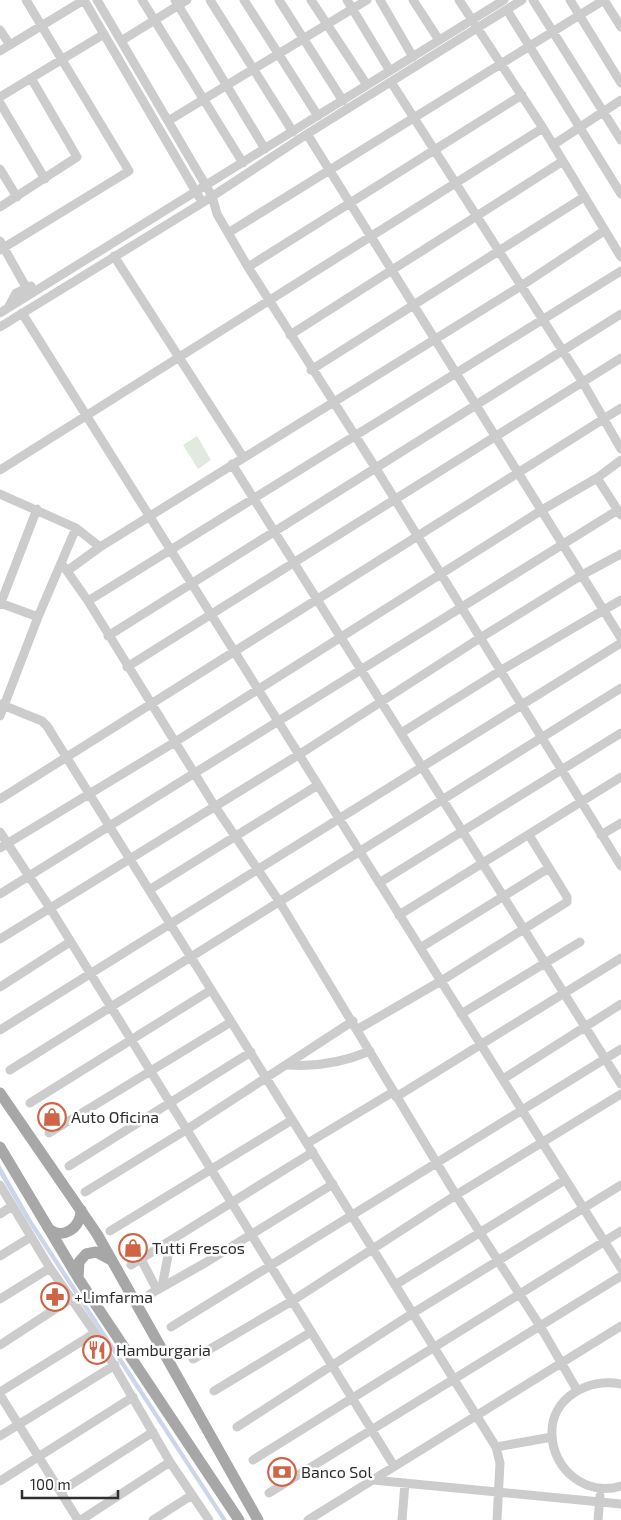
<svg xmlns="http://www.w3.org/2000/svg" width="621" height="1520" font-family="'Exo 2',sans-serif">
<rect width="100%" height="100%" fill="#fff"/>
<path fill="#e2eadf" d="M197,436L211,460L198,469L183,445Z"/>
<path fill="#cdd6e8" d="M0,1165L31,1219L227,1520H222L27,1221L0,1175Z"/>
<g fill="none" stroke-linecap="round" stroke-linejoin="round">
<path stroke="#ccc" stroke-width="9" d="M84,0L199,197
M97,0L212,196L217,214L248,267L375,467L621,866
M142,0L243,163
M175,0L265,149
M210,0L293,132
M244,0L318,116
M279,0L343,101
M311,0L367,85
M347,0L390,71
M380,0L413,57
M413,0L439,40
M459,0L543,128L621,257
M533,0L621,140
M570,0L621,83
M507,10L621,194
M0,30L10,45
M121,41L187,0
M0,51L84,0
M391,82L582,381L621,449
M0,97L104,34
M0,103L45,179
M168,121L367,0
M307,134L621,638
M553,145L621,100
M0,169L17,197
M0,207L77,157L31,78
M228,233L604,0L621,27
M0,241L26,287
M0,250L129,171L26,0
M114,256L243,457
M248,267L522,95
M8,308L16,293L31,286
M0,313L504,0
M22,313L621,1268
M0,327L202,203L307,134L522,0
M290,335L563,161
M311,370L584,197
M232,464L621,1084
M0,470L543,128
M597,478L621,515
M0,494L76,528L100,547
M62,564L88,601L214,805L279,901L456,1195L540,1326L577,1390
M67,571L100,547L521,286L604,231
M88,601L621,271
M0,603L38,617
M0,605L37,509
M108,636L621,314
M127,667L621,358
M0,704L42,721L47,726L496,1447L500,1463L497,1520
M0,716L38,617L76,528
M401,733L500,671L621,600
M0,799L621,408
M0,832L50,908L394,1466
M601,835L621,823
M0,848L175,742L542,510L597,478L621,460
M379,883L621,733
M149,890L318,785
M0,894L618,510
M399,915L621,777
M0,939L300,754L480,638L582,575L621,554
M420,948L549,868
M0,987L70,942
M461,1014L580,942
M358,1029L441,981L567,902V897L529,835
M0,1030L621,643
M288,1065C316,1067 344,1062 370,1051
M10,1070L621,688
M503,1079L621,1004
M396,1097L621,958
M30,1103L211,990
M49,1133L231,1022
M308,1143L393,1092
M69,1166L251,1052
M0,1185L50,1268L95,1333L0,1392
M85,1192L186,1130L353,1021
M0,1214L12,1206
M110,1231L292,1120
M0,1256L31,1237
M141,1259L157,1290
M131,1265L313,1152
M395,1285L565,1180
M162,1287L171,1240
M150,1294L205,1263L333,1184
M0,1299L50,1268
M171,1327L621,1049
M95,1333L170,1462L209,1520
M0,1345L72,1298
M193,1359L292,1301L456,1195L621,1094
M621,1384C589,1377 550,1398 552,1435C553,1470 587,1497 621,1486
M214,1391L311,1332
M0,1395L78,1520
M237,1427L413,1313L621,1185
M0,1436L115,1365
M496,1447L552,1437
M253,1460L621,1231
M373,1480L621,1504
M0,1481L133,1397
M61,1491L153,1432
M269,1493L621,1276
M81,1520L170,1462
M153,1520L192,1495
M308,1520L621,1326
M402,1520L405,1483
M598,1520L600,1496"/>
<path stroke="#a7a7a7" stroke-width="11" d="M0,1093L97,1234L258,1520
M0,1147L80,1281L239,1520
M48,1228C62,1241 81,1228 81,1210
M78,1277L79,1262L86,1254L96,1252L111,1260"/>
</g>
<defs>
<symbol id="shop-ring" viewBox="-11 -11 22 22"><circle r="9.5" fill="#fff" stroke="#d06447" stroke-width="1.5"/><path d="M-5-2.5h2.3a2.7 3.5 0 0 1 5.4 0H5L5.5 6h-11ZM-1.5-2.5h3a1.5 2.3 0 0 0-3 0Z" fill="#d06447"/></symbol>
<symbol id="pharmacy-ring" viewBox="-11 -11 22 22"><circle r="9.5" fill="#fff" stroke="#d06447" stroke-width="1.5"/><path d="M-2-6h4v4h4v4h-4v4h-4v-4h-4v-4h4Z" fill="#d06447"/></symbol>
<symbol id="restaurant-ring" viewBox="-11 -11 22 22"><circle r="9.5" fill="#fff" stroke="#d06447" stroke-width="1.5"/><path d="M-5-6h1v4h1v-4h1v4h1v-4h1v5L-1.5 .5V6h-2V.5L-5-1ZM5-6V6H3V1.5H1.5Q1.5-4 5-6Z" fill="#d06447"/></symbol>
<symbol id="bank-ring" viewBox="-11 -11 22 22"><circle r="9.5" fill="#fff" stroke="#d06447" stroke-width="1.5"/><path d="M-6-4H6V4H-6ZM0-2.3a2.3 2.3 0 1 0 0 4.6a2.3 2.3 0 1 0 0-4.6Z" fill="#d06447"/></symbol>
</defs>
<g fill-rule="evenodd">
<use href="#shop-ring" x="36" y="1101" width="32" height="32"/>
<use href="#shop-ring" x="117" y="1232" width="32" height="32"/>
<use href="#pharmacy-ring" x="39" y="1281" width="32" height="32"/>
<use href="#restaurant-ring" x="81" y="1334" width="32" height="32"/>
<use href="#bank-ring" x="266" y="1456" width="32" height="32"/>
</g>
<g text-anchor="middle" stroke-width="5" stroke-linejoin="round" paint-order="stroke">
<g font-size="16" fill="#2f2f2f" stroke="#fff" text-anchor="start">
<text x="71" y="1123">Auto Oficina</text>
<text x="152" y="1254">Tutti Frescos</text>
<text x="74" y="1303">+Limfarma</text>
<text x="116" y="1356">Hamburgaria</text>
<text x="301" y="1478">Banco Sol</text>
</g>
</g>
<path d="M22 1490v8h96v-8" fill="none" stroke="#2f2f2f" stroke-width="2.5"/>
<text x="30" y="1490" font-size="15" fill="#2f2f2f" stroke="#ffffff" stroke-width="4" paint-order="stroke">100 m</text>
</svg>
